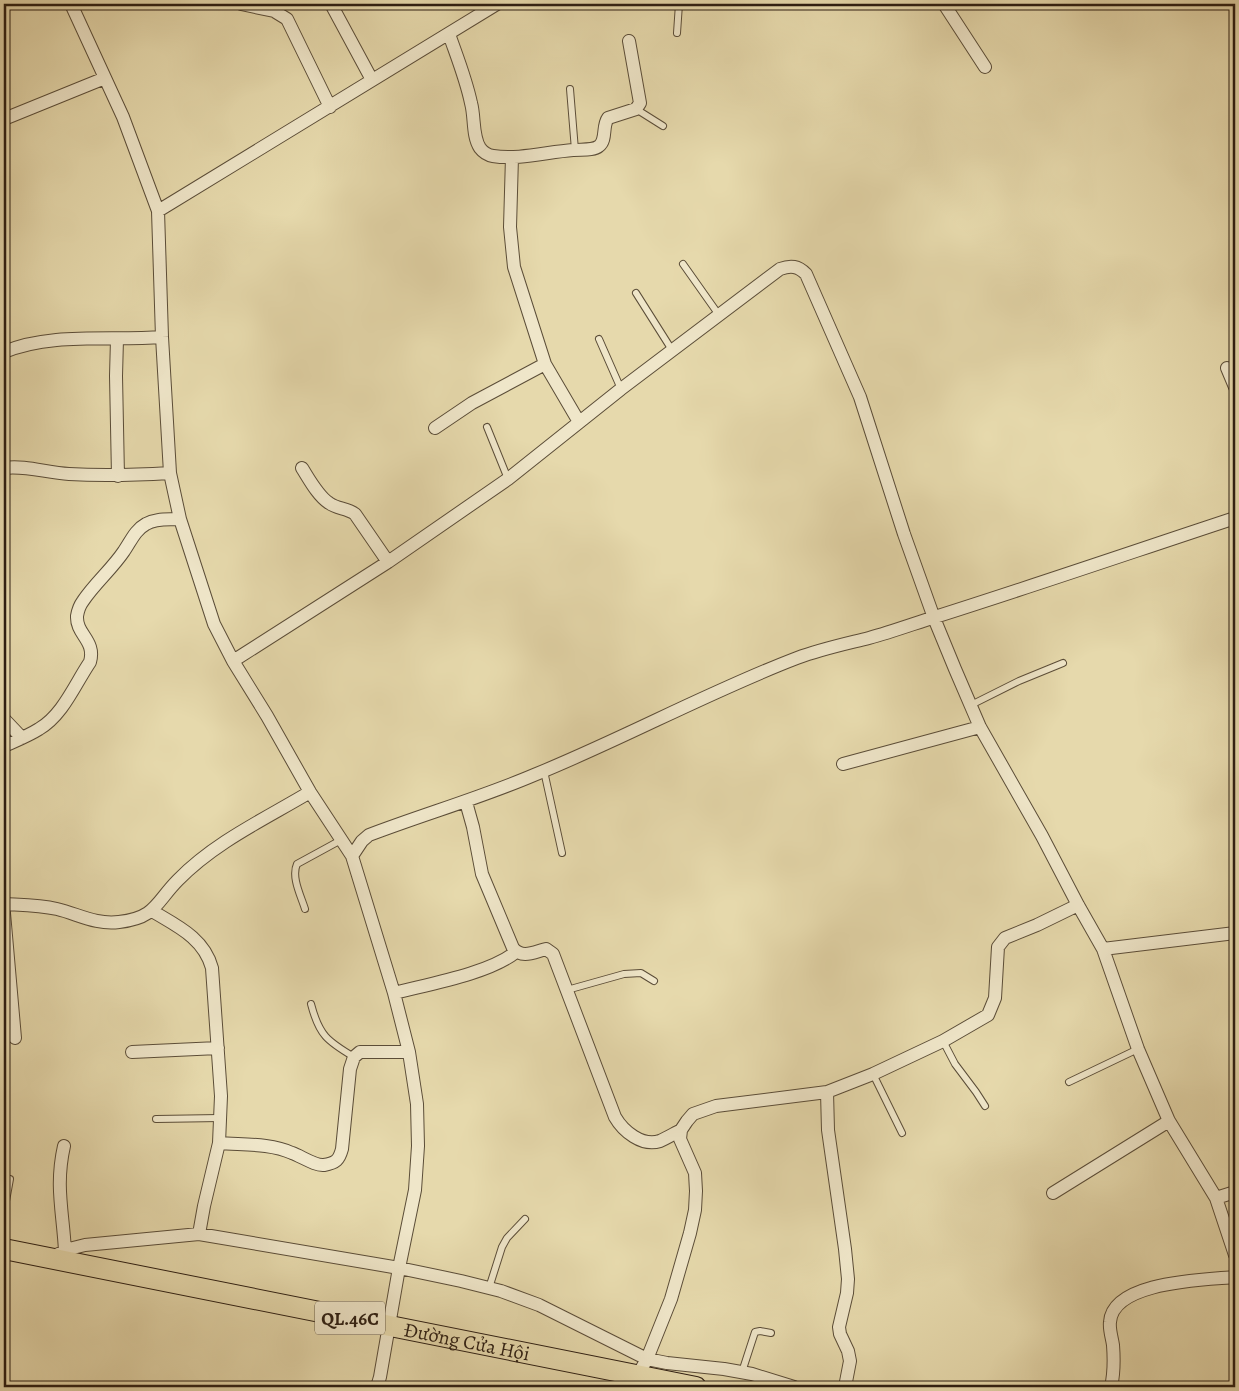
<svg xmlns="http://www.w3.org/2000/svg" width="1239" height="1391" font-family="Alegreya,serif">
<rect width="100%" height="100%" fill="#e6d9ac"/>
<filter id="stains"><feTurbulence type="fractalNoise" baseFrequency=".004" numOctaves="4"/><feColorMatrix values="0 0 0 0 .2 0 0 0 0 .09 0 0 0 0 .02 0 0 0 .5 -.17"/></filter>
<radialGradient id="worn" r=".72"><stop offset=".6" stop-color="#630" stop-opacity="0"/><stop offset="1" stop-color="#630" stop-opacity=".3"/></radialGradient>
<g fill="none" stroke-linecap="round" stroke-linejoin="round">
<defs>
<path id="lane" d="M677,33L679,4
M570,89L575,150
M636,109L663,126
M683,264L719,315
M636,293L672,350
M599,339L621,389
M487,427L508,479
M971,705L1019,681L1063,663
M544,771L562,853
M305,909C301,896 291,877 297,864L341,840
M567,990L624,974L641,973L654,981
M311,1004C319,1035 327,1041 354,1057
M943,1041L955,1064L976,1092L985,1106
M873,1074L902,1133
M1069,1082L1138,1049
M156,1119L220,1118
M4,1212L10,1179
M489,1288L502,1247L507,1238L525,1219
M742,1372L755,1332L760,1331L771,1333"/>
<path id="street" d="M71,4L123,117L158,211
M241,4L274,11L287,19L330,107
M331,4L372,80
M944,4L985,67
M449,34C457,57 466,79 471,103C475,117 472,136 480,148C483,152 487,155 493,156C518,160 547,152 573,150C581,149 593,151 599,146C607,140 602,126 608,118L636,109L640,103L629,41
M4,119L105,78
M512,157L510,227L514,267L545,364L579,422
M117,339L116,376L118,476
M4,352C51,332 111,341 162,337
M1227,368L1235,387
M435,428L472,403L545,364
M4,468C26,465 47,473 69,474C103,476 136,475 170,473
M302,468C309,479 318,496 329,503C337,509 347,508 355,514L388,562
M233,661L388,562L508,479L621,389L780,269C791,265 798,266 806,274L860,397L904,534L934,618L955,669L980,727L1042,836L1078,905L1103,949L1138,1049L1169,1121L1216,1198L1235,1255
M4,719L22,738
M4,746C15,741 28,736 39,729C63,715 75,684 90,662C96,640 76,635 77,616C78,610 80,605 83,601C95,583 112,569 124,551C131,541 135,530 146,524C156,518 169,520 180,519
M843,764L980,727
M466,802L473,827L482,874L513,948C522,959 534,952 546,949L553,954L615,1117C623,1131 642,1147 660,1141C667,1138 675,1133 681,1130
M352,856L362,841L369,835C424,814 480,798 534,775C623,739 708,692 797,658C821,649 845,644 869,638C891,632 913,624 935,617C1036,585 1135,551 1235,518
M4,904C21,905 39,905 57,909C78,914 96,925 119,922C156,918 156,902 178,880C215,842 265,819 310,792
M152,911C177,926 204,938 212,968L221,1096L219,1143L204,1206L199,1234
M4,913L15,1038
M1103,949L1235,933
M394,993C429,984 488,974 516,952
M132,1052L218,1048
M827,1092L828,1130L845,1249L848,1279L847,1293L839,1327L840,1334L848,1351L850,1361L845,1387
M219,1143C243,1145 270,1143 292,1153C301,1156 315,1166 324,1165C336,1163 339,1160 342,1149L350,1069L354,1057L360,1052H409
M64,1146C55,1186 63,1212 65,1251
M1053,1193L1169,1121
M1216,1198L1235,1192
M50,1258L69,1249L85,1245L199,1234L399,1268L461,1281L501,1291L539,1305L647,1359L667,1363L724,1369L752,1374L794,1387
M377,1387L380,1377L399,1268L415,1190L418,1146L417,1104L409,1052L394,993L352,856L310,792L267,716L233,661L214,624L180,519L170,473L162,337L158,211L497,4
M631,1387L647,1359L671,1299L690,1233L695,1210L696,1191L695,1173L680,1139L681,1130L687,1121L693,1114L716,1106L827,1092L873,1074L943,1041L988,1015L995,998L998,947L1005,938L1037,925L1078,905
M1111,1387C1114,1374 1114,1358 1113,1345C1112,1338 1109,1329 1110,1322C1113,1281 1205,1280 1235,1277"/>
<g id="primary">
<path id="s1" d="M4,1249L696,1387"/>
</g>
</defs>
<use href="#lane" stroke="#5b4d38" stroke-width="8"/>
<use href="#street" stroke="#5b4d38" stroke-width="14"/>
<use href="#primary" stroke="#2d1e12" stroke-width="22"/>
<use href="#lane" stroke="#efe6c9" stroke-width="6"/>
<use href="#street" stroke="#efe6c9" stroke-width="12"/>
<use href="#primary" stroke="#e6d9ac" stroke-width="20"/>
</g>
<g text-anchor="middle" stroke-width="4" stroke-linejoin="round" paint-order="stroke">
<rect fill="#efe6c9" stroke="#675a49" stroke-width="1" x="315" y="1301.5" width="70" height="33" rx="4"/>
<g font-size="19" font-weight="bold" fill="#2d1e12">
<text x="350" y="1325">QL.46C</text>
</g>
<g font-size="20" fill="#2d1e12" stroke="#efe6c9">
<text dy="7" stroke="none"><textPath href="#s1" startOffset="472">Đường Cửa Hội</textPath></text>
</g>
</g>
<rect width="1239" height="1391" fill="none" stroke="#e6d9ac" stroke-width="20"/>
<rect x="5" y="5" width="1229" height="1381" fill="none" stroke="#2d1e12" stroke-width="2.5"/>
<rect x="10" y="10" width="1219" height="1371" fill="none" stroke="#2d1e12"/>
<rect width="100%" height="100%" filter="url(#stains)"/>
<rect width="100%" height="100%" fill="url(#worn)"/>
</svg>
